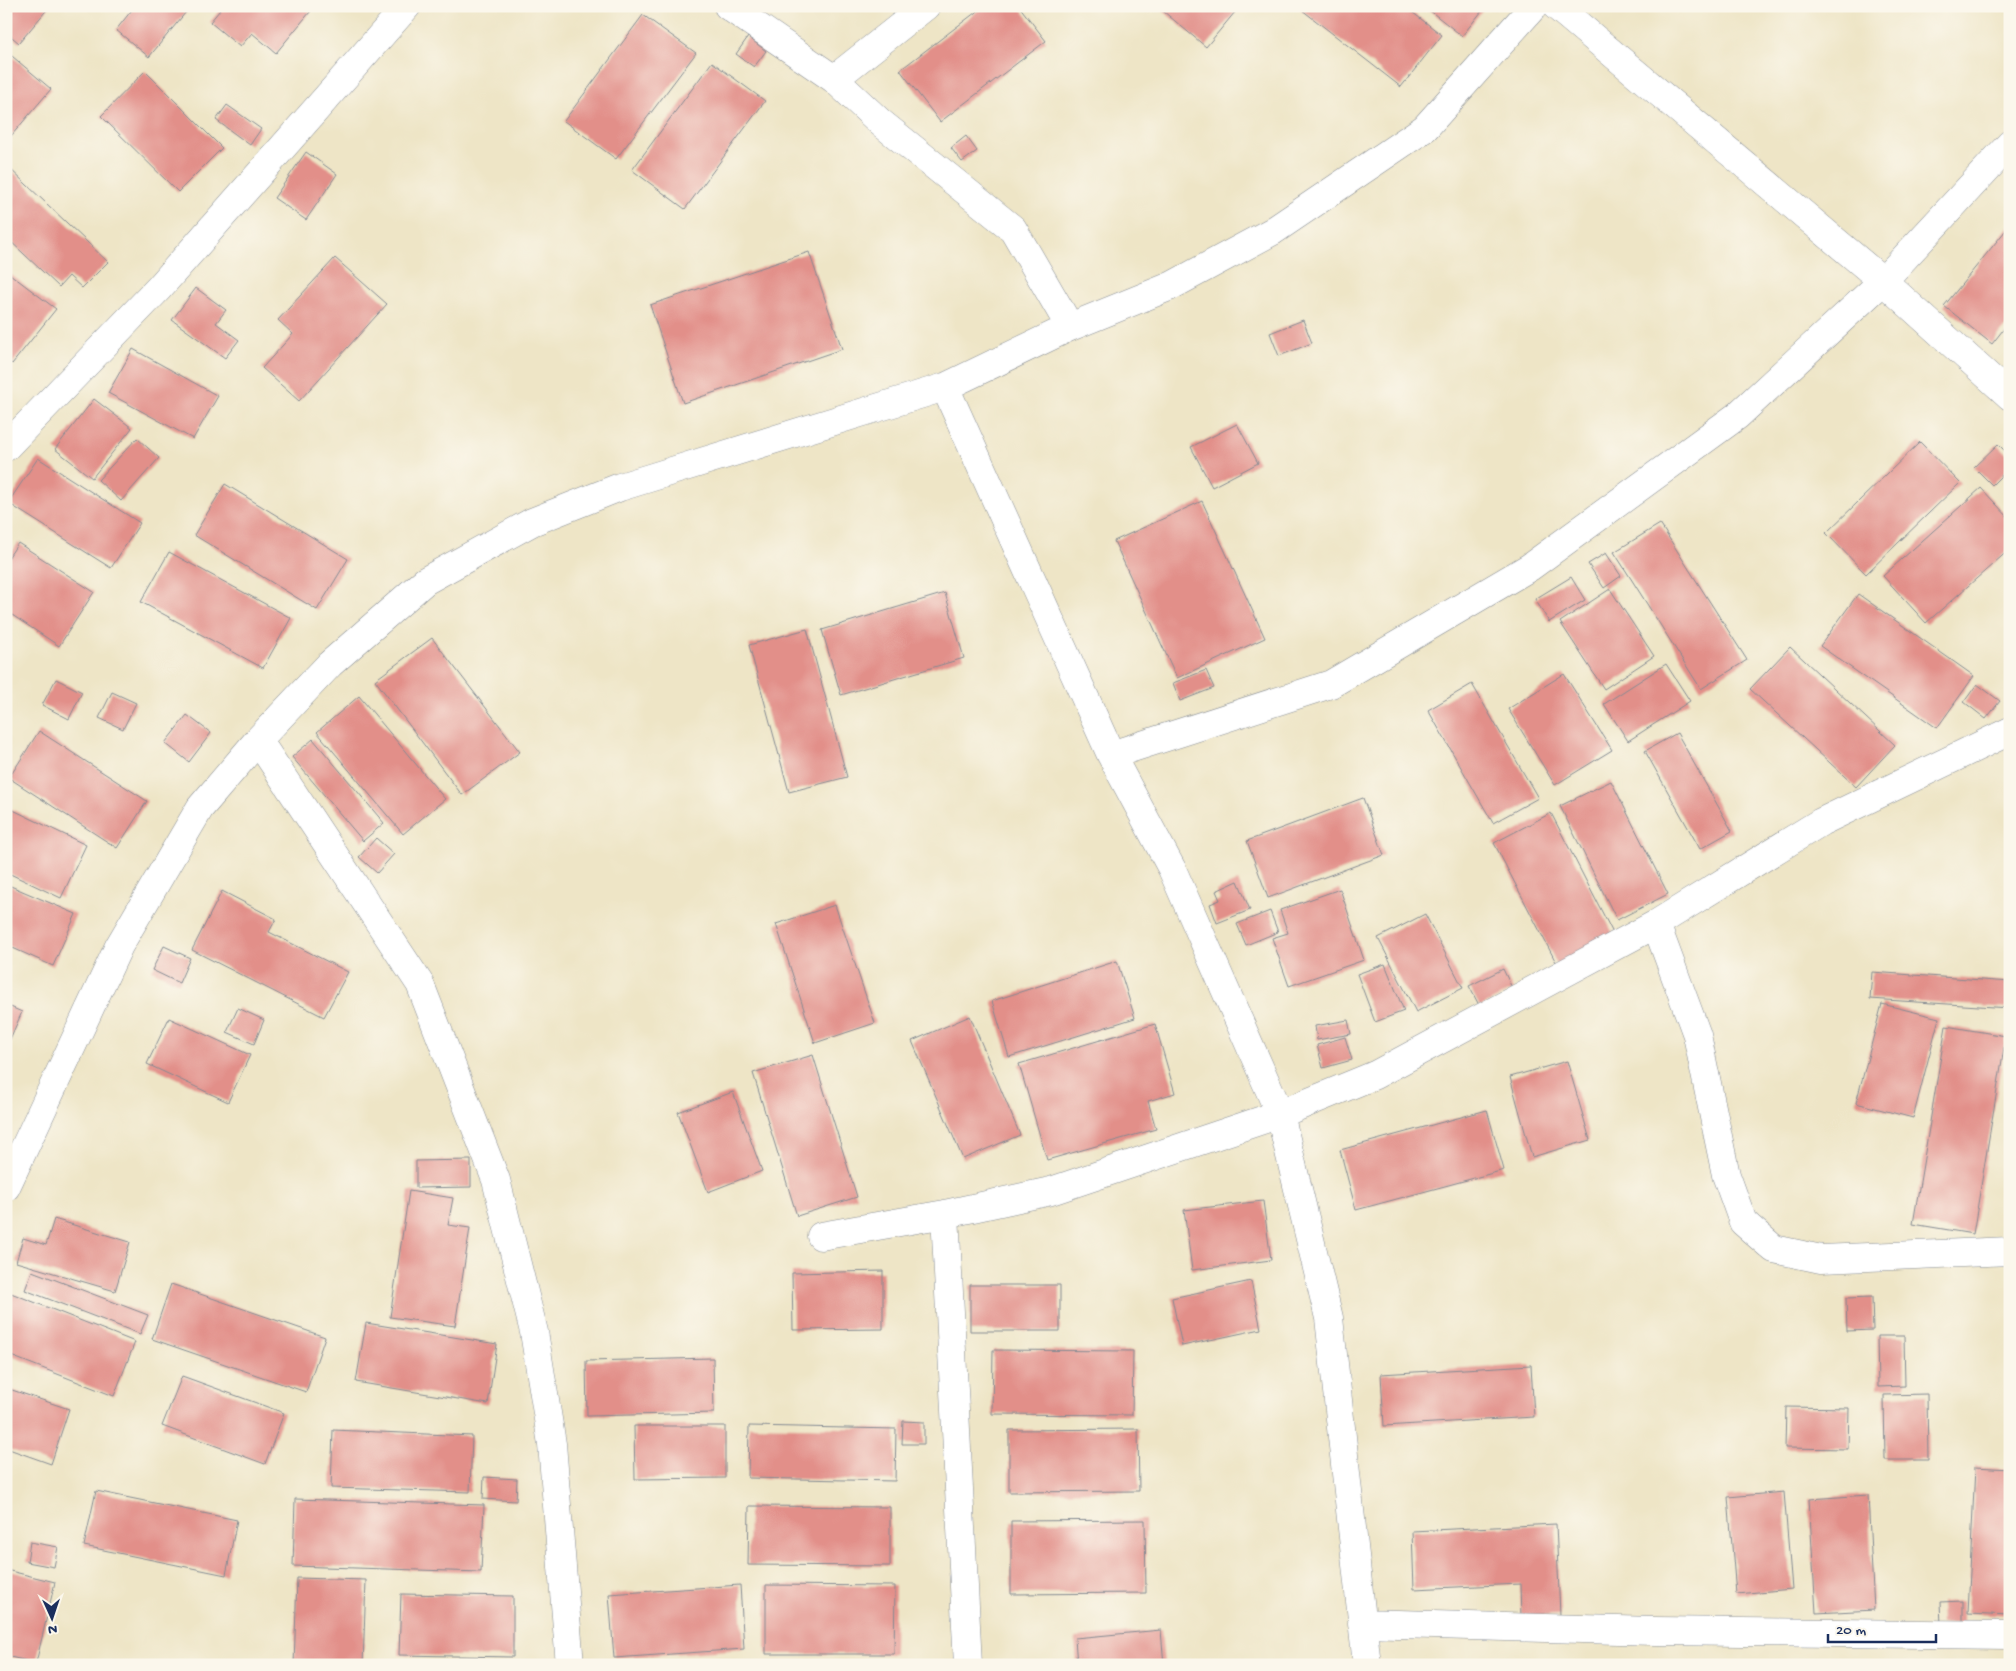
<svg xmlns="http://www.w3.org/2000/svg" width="2016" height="1671" font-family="'Gochi Hand',sans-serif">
<rect width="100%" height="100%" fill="#fbf7ec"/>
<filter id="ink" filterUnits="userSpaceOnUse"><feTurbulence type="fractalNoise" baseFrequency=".02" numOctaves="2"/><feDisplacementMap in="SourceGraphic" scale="10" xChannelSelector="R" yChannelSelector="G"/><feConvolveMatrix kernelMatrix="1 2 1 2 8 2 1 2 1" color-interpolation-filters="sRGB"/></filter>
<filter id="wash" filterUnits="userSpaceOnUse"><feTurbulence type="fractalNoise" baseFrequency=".0096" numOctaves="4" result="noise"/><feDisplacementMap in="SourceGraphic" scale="20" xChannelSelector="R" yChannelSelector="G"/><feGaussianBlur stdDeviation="1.12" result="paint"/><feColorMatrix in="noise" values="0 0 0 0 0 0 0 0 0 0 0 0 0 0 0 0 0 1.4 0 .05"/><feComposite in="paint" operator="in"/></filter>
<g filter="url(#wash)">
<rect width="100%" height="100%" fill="#eee5c6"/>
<g id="blocks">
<path fill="#e28f89" d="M6,6H50L19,43L6,32Z
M135,6H180L186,12L149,57L116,30Z
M216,6H315L276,53L252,33L240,47L210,22L220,10Z
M984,6H1019L1046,41L940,122L900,70Z
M1157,6H1240L1206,47Z
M1297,6H1404L1442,35L1401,87Z
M1424,6H1486L1462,36Z
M643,15L696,53L616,159L564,121Z
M748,37L766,51L754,67L736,54Z
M6,51L51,89L11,136L6,132Z
M712,62L765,101L685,209L632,170Z
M145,71L222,148L178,192L101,116Z
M227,105L261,129L250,145L216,120Z
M966,136L977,151L962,162L951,148Z
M306,152L337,174L306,220L274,198Z
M6,165L108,262L82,288L69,276L59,287L6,237Z
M2010,225V321L1992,344L1944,306Z
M809,252L842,349L683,403L650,305Z
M335,258L387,304L299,401L262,368L293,334L278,320Z
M6,271L56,309L12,364L6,359Z
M196,288L226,310L216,323L239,340L225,358L172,320Z
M1303,320L1312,343L1279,356L1270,333Z
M133,349L218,396L193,439L108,393Z
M94,399L132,428L92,478L55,449Z
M1237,424L1258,463L1212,487L1191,447Z
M137,438L159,458L121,501L98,480Z
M1920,442L1960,483L1866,574L1826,533Z
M1998,444L2010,456V467L1992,485L1974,467Z
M38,458L140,523L111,568L8,503Z
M225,484L348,559L317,610L194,535Z
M1981,488L2010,519V549L1926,623L1883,576Z
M1202,501L1265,638L1177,678L1114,541Z
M1660,524L1747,660L1701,689L1614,552Z
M18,543L94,592L59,646L6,611V561Z
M169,552L291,618L263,668L141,602Z
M1606,553L1621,576L1604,588L1588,564Z
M1571,577L1585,600L1549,622L1535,599Z
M1610,589L1654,656L1604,689L1560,622Z
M945,593L964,658L841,695L822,630Z
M1858,594L1974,676L1937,728L1820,646Z
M807,629L847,777L789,792L749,645Z
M432,638L520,752L462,795L375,680Z
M1790,647L1895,745L1856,787L1750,689Z
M1666,664L1690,701L1628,741L1604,704Z
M1206,670L1214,688L1180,701L1173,683Z
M1564,674L1612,750L1555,785L1508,709Z
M56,679L82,692L69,719L42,705Z
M1472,684L1538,798L1493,823L1428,710Z
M1977,684L2000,701L1986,719L1964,702Z
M112,692L136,703L123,729L99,718Z
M359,696L445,799L403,834L317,732Z
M187,715L211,733L189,762L165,743Z
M39,731L147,801L117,848L9,778Z
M1677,733L1732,831L1700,849L1645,751Z
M313,739L384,823L363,841L292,757Z
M1611,781L1668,894L1617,920L1560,806Z
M1363,798L1384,855L1268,898L1247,841Z
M9,808L86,845L61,898L6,872V814Z
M1551,813L1615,937L1558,966L1494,843Z
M376,838L394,854L377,873L359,857Z
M1238,881L1250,910L1217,923L1210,904L1220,900L1216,891Z
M6,884L76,914L53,966L6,945Z
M1340,889L1364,960L1289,986L1272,938L1288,933L1280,910Z
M222,891L276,919L269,932L348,972L324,1017L192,950Z
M835,905L875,1023L815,1043L776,924Z
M1270,911L1278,932L1246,945L1237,924Z
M1425,914L1463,988L1416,1012L1378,938Z
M164,946L190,958L179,983L152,970Z
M1117,961L1135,1018L1009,1057L992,1001Z
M1385,964L1404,1011L1375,1022L1357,974Z
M1503,969L1513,990L1480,1007L1469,986Z
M1872,972L2010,982V1008L1870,999Z
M1882,1004L1939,1018L1913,1118L1856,1103Z
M6,1005L22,1012L6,1048Z
M238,1008L264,1020L254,1044L227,1032Z
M970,1016L1020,1135L963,1159L912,1041Z
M169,1018L250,1055L228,1102L147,1064Z
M1348,1020L1351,1034L1317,1040L1315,1026Z
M1155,1024L1175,1093L1148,1101L1156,1129L1047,1160L1019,1064Z
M1946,1026L2006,1036L1973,1234L1913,1224Z
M1345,1037L1352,1060L1323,1068L1317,1045Z
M813,1055L857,1197L797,1216L753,1073Z
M1567,1061L1590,1140L1532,1157L1510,1077Z
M733,1092L762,1171L708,1192L678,1112Z
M1487,1110L1504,1170L1356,1210L1340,1150Z
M471,1160V1187L416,1188V1161Z
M409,1191L453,1198L448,1225L470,1228L455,1326L390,1317Z
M1263,1201L1271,1260L1192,1270L1184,1210Z
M54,1219L130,1242L115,1291L16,1262L23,1238L46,1245Z
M32,1271L148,1315L140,1334L25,1290Z
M883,1271V1329L793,1330L792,1273Z
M1251,1281L1261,1329L1182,1346L1172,1298Z
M171,1284L325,1337L306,1392L152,1339Z
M970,1285H1060V1331H970Z
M11,1293L135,1342L114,1396L6,1354V1306Z
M1872,1297L1873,1330L1847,1331L1846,1298Z
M366,1323L497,1344L488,1404L356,1382Z
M1877,1336H1904L1905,1386L1878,1387Z
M993,1350L1133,1351L1132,1415L992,1414Z
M713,1358L714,1413L587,1416L586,1361Z
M1531,1365L1534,1417L1384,1426L1381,1374Z
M182,1376L284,1413L265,1464L162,1426Z
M6,1388L69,1409L51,1464L6,1448Z
M1927,1394L1928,1460H1885L1884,1395Z
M1786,1407L1849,1408L1848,1449L1785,1448Z
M903,1421L924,1422V1444H902Z
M634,1426H725V1478L635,1479Z
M749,1426L896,1429L895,1481L748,1478Z
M1138,1429L1139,1491L1009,1492V1430Z
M333,1430L472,1436L470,1492L331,1488Z
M1975,1467L2010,1469V1615L1968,1613Z
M484,1477L517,1479L516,1501L483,1499Z
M96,1491L237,1520L226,1575L84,1546Z
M1784,1492L1792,1589L1736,1594L1728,1497Z
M1868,1495L1874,1610L1816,1613L1809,1499Z
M295,1499L484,1505L481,1572L293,1566Z
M749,1506L890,1507V1566L748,1565Z
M1145,1520L1146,1593L1011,1594V1521Z
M1556,1524L1560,1615L1521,1617L1520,1584L1414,1589L1412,1531Z
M30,1542L58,1547L54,1567L27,1562Z
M6,1570L55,1582L36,1663L6,1656Z
M297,1578L366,1580L363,1665H294Z
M740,1585L744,1649L614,1658L609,1594Z
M766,1585L895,1586L894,1654H766Z
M401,1594L513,1596V1657L399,1655Z
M1963,1601V1624L1941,1625L1940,1602Z
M1161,1630L1164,1665H1077L1075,1638Z"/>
</g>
</g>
<g filter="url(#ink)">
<use href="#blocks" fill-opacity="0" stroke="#848a92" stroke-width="1"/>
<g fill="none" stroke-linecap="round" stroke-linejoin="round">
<defs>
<path id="minor" d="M728,6L834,79L880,122L1013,229L1070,327
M1556,6L1883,281L2010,396
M834,79L926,6
M945,387L1111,755L1172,869L1280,1114L1329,1318L1367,1665
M6,447L159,288L407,6
M258,740L420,984L496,1180L534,1332L552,1444L570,1665
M1111,755L1331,684L1530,567L1737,416L1883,281L2010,144
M1656,924L1821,822L2010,731
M6,1187L119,946L200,808L258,740L330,664L425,581L532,522L620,487L945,387L1070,327L1171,286L1273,231L1425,128L1534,6
M945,1214L968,1665
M821,1236L945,1214L1051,1191L1280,1114L1375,1075L1656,924L1697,1035L1726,1175L1743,1222L1774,1249L1821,1259L2010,1251
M1362,1623L1655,1631L2010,1635"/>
</defs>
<use href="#minor" stroke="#848a92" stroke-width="29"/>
<use href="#minor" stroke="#fff" stroke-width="28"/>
</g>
</g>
<rect width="2016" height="1671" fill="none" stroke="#fbf7ec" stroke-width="25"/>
<g transform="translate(52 1618) rotate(177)" stroke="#fbf7ec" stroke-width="4" paint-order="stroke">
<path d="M0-4L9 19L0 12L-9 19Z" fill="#1b2f5e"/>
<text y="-8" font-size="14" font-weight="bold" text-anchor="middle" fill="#1b2f5e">N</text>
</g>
<path d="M1828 1634v8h108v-8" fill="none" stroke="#1b2f5e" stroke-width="2.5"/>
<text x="1836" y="1634" font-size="15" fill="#1b2f5e" stroke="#fbf7ec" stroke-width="4" paint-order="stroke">20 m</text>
</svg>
